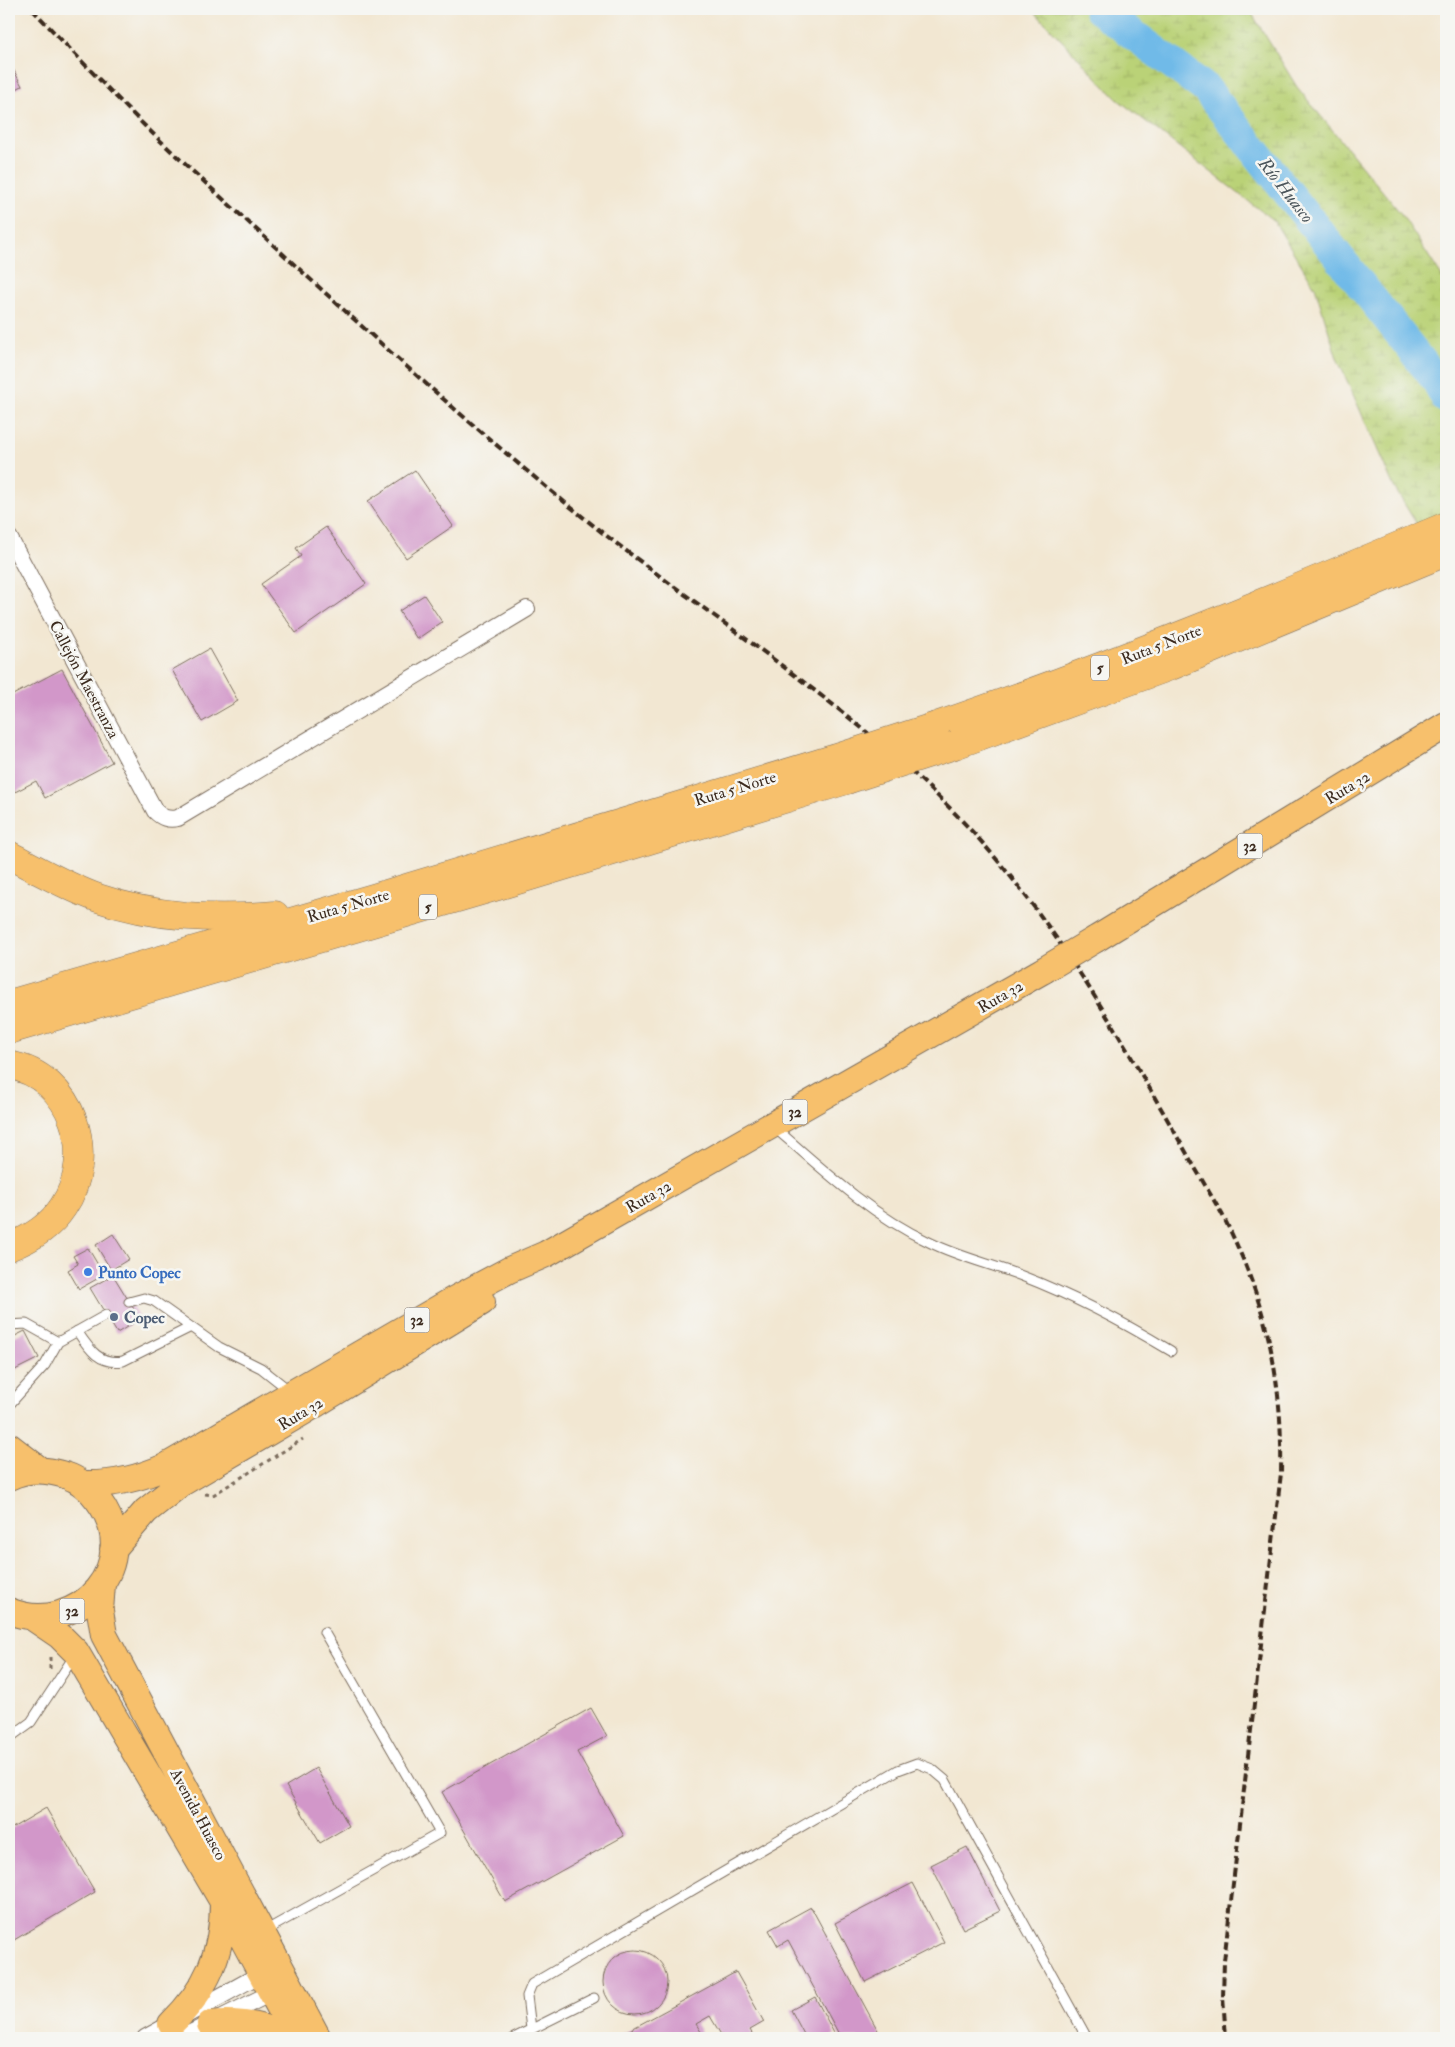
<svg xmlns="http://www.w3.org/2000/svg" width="1455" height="2047" font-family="'IM FELL Double Pica',serif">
<defs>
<pattern id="wetland-marsh" width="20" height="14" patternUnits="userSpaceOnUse" patternTransform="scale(1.25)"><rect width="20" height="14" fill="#bad277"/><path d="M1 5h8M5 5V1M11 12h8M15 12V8" fill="none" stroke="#a1b466"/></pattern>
</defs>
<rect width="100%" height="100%" fill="#f6f6f2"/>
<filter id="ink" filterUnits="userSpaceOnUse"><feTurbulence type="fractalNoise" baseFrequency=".02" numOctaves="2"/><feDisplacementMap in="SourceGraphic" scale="10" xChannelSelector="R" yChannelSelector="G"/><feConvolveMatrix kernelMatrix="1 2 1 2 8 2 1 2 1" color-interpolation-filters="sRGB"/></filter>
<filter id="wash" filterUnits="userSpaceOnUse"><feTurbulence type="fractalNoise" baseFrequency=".0096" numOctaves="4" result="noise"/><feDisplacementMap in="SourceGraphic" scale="20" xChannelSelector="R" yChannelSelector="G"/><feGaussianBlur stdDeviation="1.12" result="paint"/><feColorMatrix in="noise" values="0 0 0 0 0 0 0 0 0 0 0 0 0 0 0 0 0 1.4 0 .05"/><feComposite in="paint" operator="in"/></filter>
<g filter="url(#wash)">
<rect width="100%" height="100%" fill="#f2e7d2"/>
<path fill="url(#wetland-marsh)" stroke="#7a7e4a" d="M1032,9H1249L1297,87L1402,215L1446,283V572L1394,487L1337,358L1315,287L1274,221L1117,99Z"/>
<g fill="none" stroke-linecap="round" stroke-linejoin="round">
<path stroke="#6fbae8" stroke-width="31" d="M1099,9L1206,89L1437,381L1446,398"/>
</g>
<g id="blocks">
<path fill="#d297c9" d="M9,61L22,86L9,93Z
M415,470L453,526L406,558L368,501Z
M326,527L366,584L296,633L261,584L301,556L296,548Z
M424,595L442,622L417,639L399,611Z
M209,649L238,701L202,722L172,670Z
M62,669L112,762L45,798L36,781L15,792L9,780V697Z
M113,1234L129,1259L111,1270L96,1245Z
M88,1248L104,1275L79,1289L68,1270L78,1264L73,1256Z
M113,1275L140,1319L117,1333L90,1288Z
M25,1331L39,1358L15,1370L9,1359V1339Z
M591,1708L607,1736L577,1752L624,1836L505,1902L442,1792Z
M316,1768L349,1826L320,1843L286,1786Z
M46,1808L95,1892L9,1943V1830Z
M967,1847L1000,1911L963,1929L931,1865Z
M913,1883L944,1942L865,1982L835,1923Z
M811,1907L882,2038H841L788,1940L778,1946L769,1930Z
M603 1982a32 32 0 1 1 64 0a32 32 0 1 1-64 0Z
M736,1972L764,2022L750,2030L755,2038H723L710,2016L696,2024L705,2038H615Z
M815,1997L835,2035L828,2038H806L791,2010Z"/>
</g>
</g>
<g filter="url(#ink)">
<use href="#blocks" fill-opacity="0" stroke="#7b6c5d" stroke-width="1"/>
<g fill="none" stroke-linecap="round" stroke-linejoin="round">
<defs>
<path id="lane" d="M774,1127C822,1169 871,1215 929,1242C959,1257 991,1264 1022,1276C1074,1296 1123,1322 1171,1351
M129,1302L144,1298L154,1301L219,1347L261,1368L290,1391
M9,1325L26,1324L58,1342
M77,1331C89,1349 99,1365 123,1361L191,1327
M9,1405L45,1365L58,1342L106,1315
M9,1738L31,1722L75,1655
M263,1932L440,1833L324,1632
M531,2029L527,1996L532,1984L898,1770L917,1763L932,1769L945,1780L1087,2038
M514,2038L594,1998"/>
<path id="street" d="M9,537L155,811C162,818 168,820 178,818L527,609
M145,2038L268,1970
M181,2038L279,1989"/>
<path id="primary" d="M1096,939L1446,725
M9,1446L40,1470
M9,1477C27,1468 46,1469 65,1475C78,1479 90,1489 98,1500C145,1562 79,1639 9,1611
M82,1484C112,1485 138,1479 165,1467L453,1300L509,1270L546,1254L1044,970
M113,1549L146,1511L180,1484L303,1412L482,1302
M102,1584L100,1611L104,1635L318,2038
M32,1617L60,1636L76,1652L223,1902L296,2038
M171,2024C207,1989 223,1953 223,1902
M210,2024C238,2021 265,2025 290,2038"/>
<path id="highway" d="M936,726C1109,667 1278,597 1446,526
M955,745L1171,666L1446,552
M9,855C38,870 67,887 98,898C156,918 215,920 275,915
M9,1004L373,898L833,759
M9,1030L498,886L847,780
M9,1065C73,1076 98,1155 63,1207C50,1227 30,1239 9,1247"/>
</defs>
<use href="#lane" stroke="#7b6c5d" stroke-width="11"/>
<use href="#street" stroke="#7b6c5d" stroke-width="18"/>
<use href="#primary" stroke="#7b6c5d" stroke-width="28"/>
<use href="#highway" stroke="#7b6c5d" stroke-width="29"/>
<path stroke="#7b6c5d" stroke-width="3" stroke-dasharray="4 4" stroke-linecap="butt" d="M205,1494L213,1495L303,1439
M50,1657V1670"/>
<use href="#lane" stroke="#fff" stroke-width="9"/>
<use href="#street" stroke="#fff" stroke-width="16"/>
<use href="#primary" stroke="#f7c06c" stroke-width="26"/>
<use href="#highway" stroke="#f7c06c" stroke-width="28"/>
<path stroke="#3b2a1e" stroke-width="4" stroke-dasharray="8 4" stroke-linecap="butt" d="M32,9C69,48 107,88 145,126C186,166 229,204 271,243C376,340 482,436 594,526C720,625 858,709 968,827C1074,941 1143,1081 1222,1214C1266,1300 1283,1376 1281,1473L1224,1961L1223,1997L1226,2038"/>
<defs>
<path id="primary-bridge" d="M1044,970L1096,939"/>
<path id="highway-bridge" d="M833,759L936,726
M847,780L955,745"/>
</defs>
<use href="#primary-bridge" stroke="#7b6c5d" stroke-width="28" stroke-linecap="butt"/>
<use href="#highway-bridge" stroke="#7b6c5d" stroke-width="29" stroke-linecap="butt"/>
<use href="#primary-bridge" stroke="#f7c06c" stroke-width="26"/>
<use href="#highway-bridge" stroke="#f7c06c" stroke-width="28"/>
</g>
</g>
<circle fill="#3f7fe0" stroke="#f6f6f2" stroke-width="2" cx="88" cy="1272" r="5"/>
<circle fill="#5c6f8a" stroke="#f6f6f2" stroke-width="2" cx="114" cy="1317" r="5"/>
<g text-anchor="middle" stroke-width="5" stroke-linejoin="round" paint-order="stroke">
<g fill="#f6f6f2" stroke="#73675e" stroke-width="1">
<rect x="1091" y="655.5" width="18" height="25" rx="4"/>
<rect x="1237.5" y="833.5" width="25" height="25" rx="4"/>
<rect x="419" y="894.5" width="18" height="25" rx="4"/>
<rect x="782.5" y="1099.5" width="25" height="25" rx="4"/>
<rect x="404.5" y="1307.5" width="25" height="25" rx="4"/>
<rect x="59.5" y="1598.5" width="25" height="25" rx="4"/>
</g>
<g font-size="15" font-weight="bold" fill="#3b2a1e">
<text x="1100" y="673">5</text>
<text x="1250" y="851">32</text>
<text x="428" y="912">5</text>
<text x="795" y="1117">32</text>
<text x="417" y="1325">32</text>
<text x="72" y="1616">32</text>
</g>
<g font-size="16" fill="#3b2a1e" stroke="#f6f6f2">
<text transform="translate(1161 644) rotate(-21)" y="6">Ruta 5 Norte</text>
<text transform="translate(85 679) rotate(62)" y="6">Callejón Maestranza</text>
<text transform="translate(1347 787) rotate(-31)" y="6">Ruta 32</text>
<text transform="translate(735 788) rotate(-17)" y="6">Ruta 5 Norte</text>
<text transform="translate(348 905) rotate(-16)" y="6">Ruta 5 Norte</text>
<text transform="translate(1000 996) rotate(-30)" y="6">Ruta 32</text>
<text transform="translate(648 1196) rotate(-30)" y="6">Ruta 32</text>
<text transform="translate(300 1413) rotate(-31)" y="6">Ruta 32</text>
<text transform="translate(199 1814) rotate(62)" y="6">Avenida Huasco</text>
</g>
<g font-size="16" font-weight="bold" fill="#366cbe" stroke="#f6f6f2" text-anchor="start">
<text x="98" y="1278">Punto Copec</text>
</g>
<g font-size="16" font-weight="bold" fill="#4e5e75" stroke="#f6f6f2" text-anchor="start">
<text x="124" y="1323">Copec</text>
</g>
<g font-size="18" font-style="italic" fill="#4b555b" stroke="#f6f6f2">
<text transform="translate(1286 190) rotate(52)" y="6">Río Huasco</text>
</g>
</g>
<rect width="1455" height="2047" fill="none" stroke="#f6f6f2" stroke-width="30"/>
</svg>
